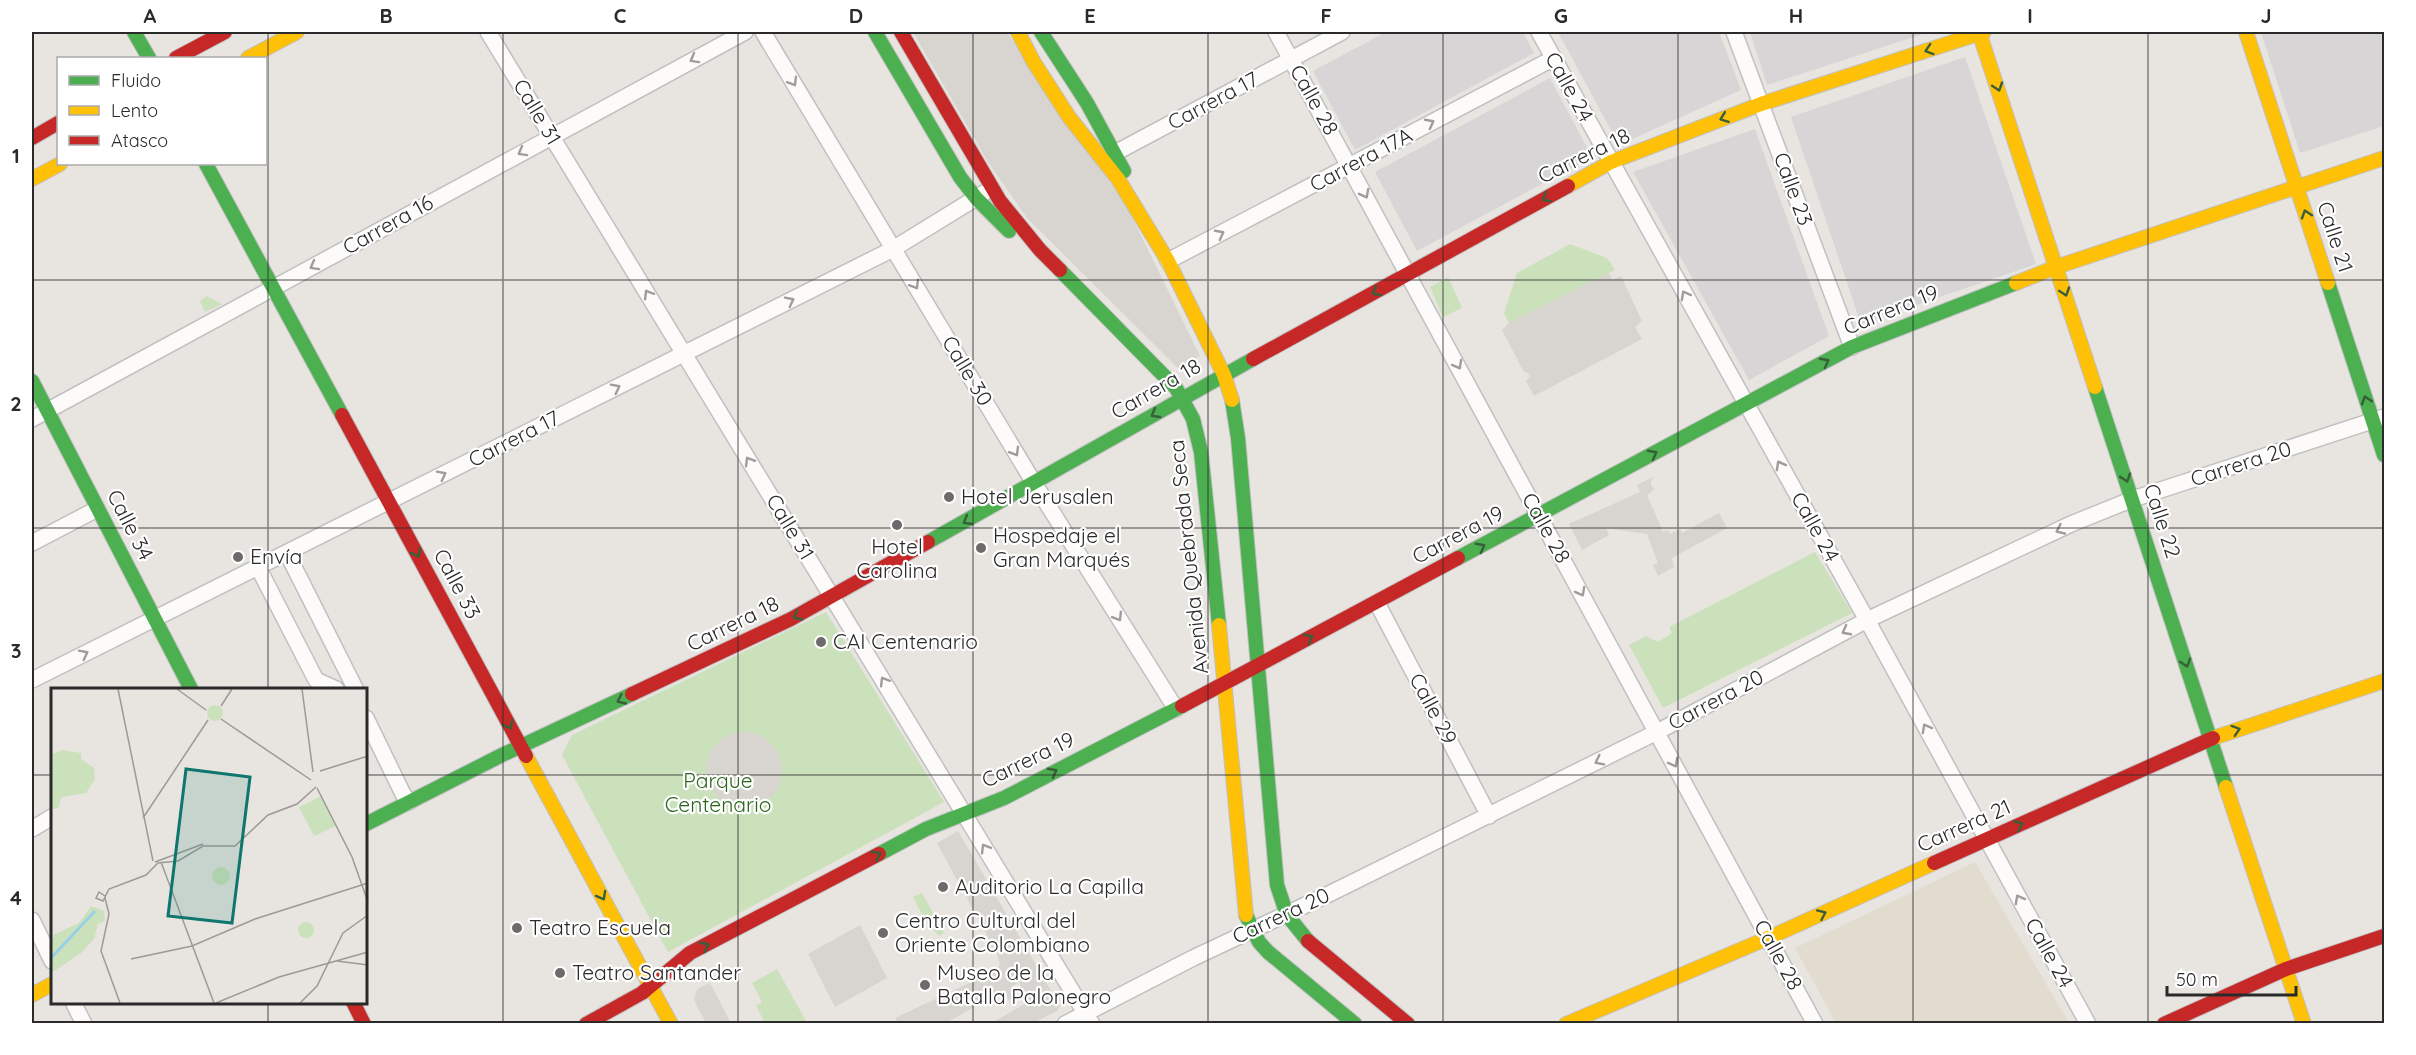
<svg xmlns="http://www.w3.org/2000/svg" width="2416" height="1055" font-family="Quicksand,sans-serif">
<rect width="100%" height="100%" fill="#e8e4e0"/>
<path fill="#d8d5d7" d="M1386,32H1523L1534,53L1355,150L1313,71Z
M1558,32H1719L1741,90L1619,145Z
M1750,32H1929L1767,85Z
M2261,32H2384V126L2300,153Z
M1965,57L2036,264L1861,324L1791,117Z
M1550,78L1592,157L1417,251L1375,172Z
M1755,129L1829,336L1749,380L1633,172Z"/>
<path fill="#e2dccf" d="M1975,862L2069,1023H1836L1795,948Z"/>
<path fill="#cbe1bb" d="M1570,244L1607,258L1615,270L1509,323L1504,313L1517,273Z
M1448,277L1462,308L1443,317L1430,287Z
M207,296L222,304L205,312L200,301Z
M1815,552L1852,613L1663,708L1629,645L1646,636L1658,642L1672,633L1669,627Z
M826,612L944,802L668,952L562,755L572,735Z
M922,893L944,933L939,936L924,919L913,897Z
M777,969L806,1021L801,1023H765L756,1006L762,1002L752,983Z"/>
<path fill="#d8d4d0" d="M913,32H1007L1128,209L1200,356L1178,368L1027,218L988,162Z
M1609,273L1612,280L1621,276L1642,321L1635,327L1642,339L1534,396L1526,381L1530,377L1528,373L1524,372L1502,330L1509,323Z
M1655,476L1651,480V485L1655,489L1647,495L1663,532L1668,530L1670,534L1680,529L1682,533L1719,513L1727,528L1672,558L1674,567L1658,576L1653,565L1658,563L1647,534L1606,528L1609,535L1582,550L1569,524L1640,492L1637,485Z
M706 770a38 38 0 1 1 76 0a38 38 0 1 1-76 0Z
M958,831L1060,1006L1057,1011L1033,1023H992L1028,1002L1019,982L1011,987L1015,997L1009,1001L1004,990L946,1023H898L895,1018L995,971L1000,965L997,954L937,843Z
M860,925L887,978L835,1007L808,954Z
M710,983L731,1023H706L694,1000L697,989Z"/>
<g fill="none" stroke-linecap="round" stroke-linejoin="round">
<defs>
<path id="street" d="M488,32L1092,1024
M763,32L1034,483L1176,709
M1276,32L1815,1024
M1539,32L1867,620L2088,1024
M1734,32L1852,347
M1115,153L1342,32
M1168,261L1554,58
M32,419L745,32
M32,543L97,509
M287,553L355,688
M258,567L316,680L336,689
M1377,603L1489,816
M32,680L893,249L984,193
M366,718L403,794L409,802
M32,829L52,817
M32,920L52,961
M73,1002L84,1024
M1065,1024L1193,958L1331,893L1657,732L1867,620L2071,524L2133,499L2384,417"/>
<path id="fast" d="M134,32L149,58
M875,32L960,177L976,198L1009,231
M1041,32L1087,103L1124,171
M206,164L342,415
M1060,270L1176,388L1193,419L1201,452L1219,625
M2328,283L2384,455
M32,381L191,689
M2095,387L2226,787
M1232,400L1238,438L1277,885L1287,915L1308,941
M928,542L1253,359
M1458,558L1852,347L2016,283
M366,824L502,755L632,694
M879,854L926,829L1004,798L1182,706
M1246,915L1259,942L1268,952L1355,1024"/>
<path id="slow" d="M1018,32L1033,61L1069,117L1118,179L1168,261L1224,375L1232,400
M1979,32L2095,387
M2246,32L2328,283
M248,58L297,32
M32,179L60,164
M1568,186L1611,162L1761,104L1984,32
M2016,283L2056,267L2384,158
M1219,625L1246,915
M2213,738L2384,681
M526,756L671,1024
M2226,787L2304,1024
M32,995L52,984
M1566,1024L1768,938L1934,863"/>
<path id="jam" d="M901,32L1000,201L1040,250L1060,270
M176,58L225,32
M32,138L58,123
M1253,359L1568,186
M342,415L526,756
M632,694L791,619L928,542
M1182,706L1458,558
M1934,863L2213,738
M1308,941L1408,1024
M353,1002L364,1024
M586,1024L642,993L690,953L879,854
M2164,1024L2286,969L2384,936"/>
</defs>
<use href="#street" stroke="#c1c0c1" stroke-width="18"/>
<use href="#fast" stroke="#c1c0c1" stroke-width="16"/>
<use href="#slow" stroke="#c1c0c1" stroke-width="16"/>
<use href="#jam" stroke="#c1c0c1" stroke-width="16"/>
<use href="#street" stroke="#fcfbfa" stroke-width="15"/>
<use href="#fast" stroke="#4caf50" stroke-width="14"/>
<use href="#slow" stroke="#ffc107" stroke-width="14"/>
<use href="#jam" stroke="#c62828" stroke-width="14"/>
</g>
<defs><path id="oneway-chevron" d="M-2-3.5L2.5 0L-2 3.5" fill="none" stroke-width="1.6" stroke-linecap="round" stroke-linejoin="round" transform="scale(1.5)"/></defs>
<g stroke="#385f39">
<use href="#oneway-chevron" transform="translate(1929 50) rotate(162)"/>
<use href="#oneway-chevron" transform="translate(1998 87) rotate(72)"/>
<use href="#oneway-chevron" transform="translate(1724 118) rotate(159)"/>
<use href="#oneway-chevron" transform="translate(1546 198) rotate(151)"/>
<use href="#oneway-chevron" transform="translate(2306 214) rotate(-108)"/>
<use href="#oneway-chevron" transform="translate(1376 292) rotate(151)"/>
<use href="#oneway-chevron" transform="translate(2065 292) rotate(72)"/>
<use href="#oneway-chevron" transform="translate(1825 362) rotate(-28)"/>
<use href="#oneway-chevron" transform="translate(2366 400) rotate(-108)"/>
<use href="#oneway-chevron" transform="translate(1155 414) rotate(150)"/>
<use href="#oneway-chevron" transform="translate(1653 454) rotate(-28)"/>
<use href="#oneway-chevron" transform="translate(2126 478) rotate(72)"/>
<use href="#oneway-chevron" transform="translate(967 521) rotate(150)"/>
<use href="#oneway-chevron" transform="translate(1481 547) rotate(-28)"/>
<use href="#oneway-chevron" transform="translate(417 553) rotate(62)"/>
<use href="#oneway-chevron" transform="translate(797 616) rotate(152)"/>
<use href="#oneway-chevron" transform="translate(1309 638) rotate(-28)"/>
<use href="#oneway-chevron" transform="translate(2186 663) rotate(72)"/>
<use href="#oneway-chevron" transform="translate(621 700) rotate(155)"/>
<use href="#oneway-chevron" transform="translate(509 725) rotate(62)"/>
<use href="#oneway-chevron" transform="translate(2236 730) rotate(-18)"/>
<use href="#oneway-chevron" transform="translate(1053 772) rotate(-28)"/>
<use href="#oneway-chevron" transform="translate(2019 825) rotate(-24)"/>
<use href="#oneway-chevron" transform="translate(877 855) rotate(-28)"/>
<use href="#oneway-chevron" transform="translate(602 896) rotate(61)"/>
<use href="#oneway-chevron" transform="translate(1822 914) rotate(-24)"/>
<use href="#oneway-chevron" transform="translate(705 946) rotate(-28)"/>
</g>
<g stroke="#9e9d9c">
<use href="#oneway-chevron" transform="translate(694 59) rotate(151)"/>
<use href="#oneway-chevron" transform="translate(793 82) rotate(59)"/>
<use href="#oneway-chevron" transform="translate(1430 123) rotate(-28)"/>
<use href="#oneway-chevron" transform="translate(522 152) rotate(151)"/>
<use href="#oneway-chevron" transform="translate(1365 194) rotate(62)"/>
<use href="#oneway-chevron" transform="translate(1220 234) rotate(-28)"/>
<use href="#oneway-chevron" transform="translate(314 266) rotate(151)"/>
<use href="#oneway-chevron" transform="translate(915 285) rotate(59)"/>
<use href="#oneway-chevron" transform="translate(648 294) rotate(-121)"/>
<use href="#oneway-chevron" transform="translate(1685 295) rotate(-119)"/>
<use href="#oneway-chevron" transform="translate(790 301) rotate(-27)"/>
<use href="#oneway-chevron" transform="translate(1458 365) rotate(61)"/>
<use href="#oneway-chevron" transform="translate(616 388) rotate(-27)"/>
<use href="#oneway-chevron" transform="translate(1015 452) rotate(59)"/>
<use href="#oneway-chevron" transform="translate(749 461) rotate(-121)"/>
<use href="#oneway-chevron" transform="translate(1780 465) rotate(-119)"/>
<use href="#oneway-chevron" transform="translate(442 475) rotate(-27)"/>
<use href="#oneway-chevron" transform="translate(2060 530) rotate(155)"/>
<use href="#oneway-chevron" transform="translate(1581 592) rotate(62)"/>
<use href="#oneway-chevron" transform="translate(1118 617) rotate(58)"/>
<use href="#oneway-chevron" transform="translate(1846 631) rotate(152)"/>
<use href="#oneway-chevron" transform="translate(84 654) rotate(-27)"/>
<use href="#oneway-chevron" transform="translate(884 681) rotate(-121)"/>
<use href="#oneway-chevron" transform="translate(1926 728) rotate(-119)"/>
<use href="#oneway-chevron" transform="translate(1599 761) rotate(153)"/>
<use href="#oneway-chevron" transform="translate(1674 763) rotate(61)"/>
<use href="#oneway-chevron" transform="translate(985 848) rotate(-121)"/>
<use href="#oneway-chevron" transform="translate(2019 899) rotate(-119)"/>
</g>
<path fill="none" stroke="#2a2a2a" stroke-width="1.5" stroke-opacity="0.55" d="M268,32V689M503,32V1024M738,32V1024M973,32V1024M1208,32V1024M1443,32V1024M1678,32V1024M1913,32V1024M2148,32V1024M32,280H2384M32,528H2384M32,775H52M366,775H2384M268,1002V1024"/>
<g fill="#6c6b6a" stroke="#fff" stroke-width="2">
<circle cx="949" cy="497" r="6"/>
<circle cx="897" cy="525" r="6"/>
<circle cx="981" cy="548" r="6"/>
<circle cx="238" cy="557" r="6"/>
<circle cx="821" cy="642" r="6"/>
<circle cx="943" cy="887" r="6"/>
<circle cx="517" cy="928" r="6"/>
<circle cx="883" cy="933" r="6"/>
<circle cx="560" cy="973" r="6"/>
<circle cx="925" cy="985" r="6"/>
</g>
<g text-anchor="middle" stroke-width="4.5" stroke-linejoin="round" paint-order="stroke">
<g font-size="21" fill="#2a2a2a" stroke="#fff">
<text transform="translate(1569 87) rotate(61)" y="7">Calle 24</text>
<text transform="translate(1314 100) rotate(61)" y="7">Calle 28</text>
<text transform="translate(1213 101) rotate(-28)" y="7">Carrera 17</text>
<text transform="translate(537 112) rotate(59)" y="7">Calle 31</text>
<text transform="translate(1584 156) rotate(-26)" y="7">Carrera 18</text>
<text transform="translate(1361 160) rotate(-28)" y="7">Carrera 17A</text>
<text transform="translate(1793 189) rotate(70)" y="7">Calle 23</text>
<text transform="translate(388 225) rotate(-29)" y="7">Carrera 16</text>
<text transform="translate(2335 237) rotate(72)" y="7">Calle 21</text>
<text transform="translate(1891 310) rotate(-22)" y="7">Carrera 19</text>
<text transform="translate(967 371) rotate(59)" y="7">Calle 30</text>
<text transform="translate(1156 389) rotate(-30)" y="7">Carrera 18</text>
<text transform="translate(514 439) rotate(-27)" y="7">Carrera 17</text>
<text transform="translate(2241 464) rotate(-18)" y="7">Carrera 20</text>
<text transform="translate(2162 521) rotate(72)" y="7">Calle 22</text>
<text transform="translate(130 525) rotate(63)" y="7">Calle 34</text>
<text transform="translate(790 527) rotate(59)" y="7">Calle 31</text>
<text transform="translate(1815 527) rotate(61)" y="7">Calle 24</text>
<text transform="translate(1546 528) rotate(61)" y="7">Calle 28</text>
<text transform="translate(1458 535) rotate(-28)" y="7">Carrera 19</text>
<text transform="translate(1189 557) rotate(-96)" y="7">Avenida Quebrada Seca</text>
<text transform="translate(457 584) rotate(62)" y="7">Calle 33</text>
<text transform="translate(733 624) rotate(-26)" y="7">Carrera 18</text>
<text transform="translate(1716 700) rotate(-28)" y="7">Carrera 20</text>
<text transform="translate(1433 709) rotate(62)" y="7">Calle 29</text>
<text transform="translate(1028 760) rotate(-26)" y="7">Carrera 19</text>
<text transform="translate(1964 826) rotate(-24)" y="7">Carrera 21</text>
<text transform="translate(1281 916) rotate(-25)" y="7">Carrera 20</text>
<text transform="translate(2049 953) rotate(61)" y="7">Calle 24</text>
<text transform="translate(1778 955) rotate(61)" y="7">Calle 28</text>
</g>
<g font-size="21" fill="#2a2a2a" stroke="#fff" text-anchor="start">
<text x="961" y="504">Hotel Jerusalen</text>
<text x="993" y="543">Hospedaje el<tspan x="993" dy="24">Gran Marqués</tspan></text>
<text x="897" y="554" text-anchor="middle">Hotel<tspan x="897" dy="24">Carolina</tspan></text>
<text x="250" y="564">Envía</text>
<text x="833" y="649">CAI Centenario</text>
<text x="955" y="894">Auditorio La Capilla</text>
<text x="895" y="928">Centro Cultural del<tspan x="895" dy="24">Oriente Colombiano</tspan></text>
<text x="529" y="935">Teatro Escuela</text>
<text x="572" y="980">Teatro Santander</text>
<text x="937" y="980">Museo de la<tspan x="937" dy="24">Batalla Palonegro</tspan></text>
</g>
<g font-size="21" fill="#2c641d" stroke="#fff">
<text x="718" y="788">Parque<tspan x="718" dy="24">Centenario</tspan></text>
</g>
</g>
<g transform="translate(51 688)">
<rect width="316" height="316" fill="#e8e4e0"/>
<path d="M156 25a8 8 0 1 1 16 0a8 8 0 1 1-16 0ZM11,62L30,65V71L43,80L44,91L35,105L11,109L7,120L0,121V67ZM271,108L285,138L263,148L248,119ZM161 188a9 9 0 1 1 18 0a9 9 0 1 1-18 0ZM40,218L53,223L54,233L47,236L43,251L30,265L0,285V248L28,235ZM247 242a8 8 0 1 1 16 0a8 8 0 1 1-16 0Z" fill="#cbe1bb"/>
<path fill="none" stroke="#98d1e6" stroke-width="3" d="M0,270L44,223"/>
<path fill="none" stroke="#9c9a97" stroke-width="1.5" d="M67,1L102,173M126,1L155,22M251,1L262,84M170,18L181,1M170,31L260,92M269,83L317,68M266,100L301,169L317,214M92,130L157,32M104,174L152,156M110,174L163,315M54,208L48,204L45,210L52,213L58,201L95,187L107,175L127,173L152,158H184L217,127L246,116L265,99M54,210L58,226L50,263L69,315M80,271L141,258L204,231L317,195M286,273L317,277M165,315L228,289L317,264M249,315L266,298L292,245L317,227"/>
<path fill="#0f766e" fill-opacity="0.15" stroke="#0f766e" stroke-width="3" d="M135,81L199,89L181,235L117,228Z"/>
<rect width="316" height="316" fill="none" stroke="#2a2a2a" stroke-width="3"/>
</g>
<rect width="2416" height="1055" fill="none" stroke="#ffffff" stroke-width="66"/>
<rect x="57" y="57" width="210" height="108" fill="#ffffff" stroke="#aaaaaa" stroke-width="1.5"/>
<rect x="69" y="76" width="30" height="9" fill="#4caf50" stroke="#aaaaaa" stroke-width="1.5"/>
<text x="111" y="87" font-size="18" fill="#2a2a2a">Fluido</text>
<rect x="69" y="106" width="30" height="9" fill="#ffc107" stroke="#aaaaaa" stroke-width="1.5"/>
<text x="111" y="117" font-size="18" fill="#2a2a2a">Lento</text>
<rect x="69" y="136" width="30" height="9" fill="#c62828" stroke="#aaaaaa" stroke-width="1.5"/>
<text x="111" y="147" font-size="18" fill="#2a2a2a">Atasco</text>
<path d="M2167 986v9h129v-9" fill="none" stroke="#2a2a2a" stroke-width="3"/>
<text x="2176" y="986" font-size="18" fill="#2a2a2a" stroke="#ffffff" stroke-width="4.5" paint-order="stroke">50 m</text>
<rect x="33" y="33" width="2350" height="989" fill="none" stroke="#2a2a2a" stroke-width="2"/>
<g font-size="20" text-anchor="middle" font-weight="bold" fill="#2a2a2a">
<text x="150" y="23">A</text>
<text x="386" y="23">B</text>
<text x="620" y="23">C</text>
<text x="856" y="23">D</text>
<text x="1090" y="23">E</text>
<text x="1326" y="23">F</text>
<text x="1561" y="23">G</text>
<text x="1796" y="23">H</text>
<text x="2030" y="23">I</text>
<text x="2266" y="23">J</text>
<text x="16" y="163">1</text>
<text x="16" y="411">2</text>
<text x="16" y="658">3</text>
<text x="16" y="905">4</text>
</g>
</svg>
